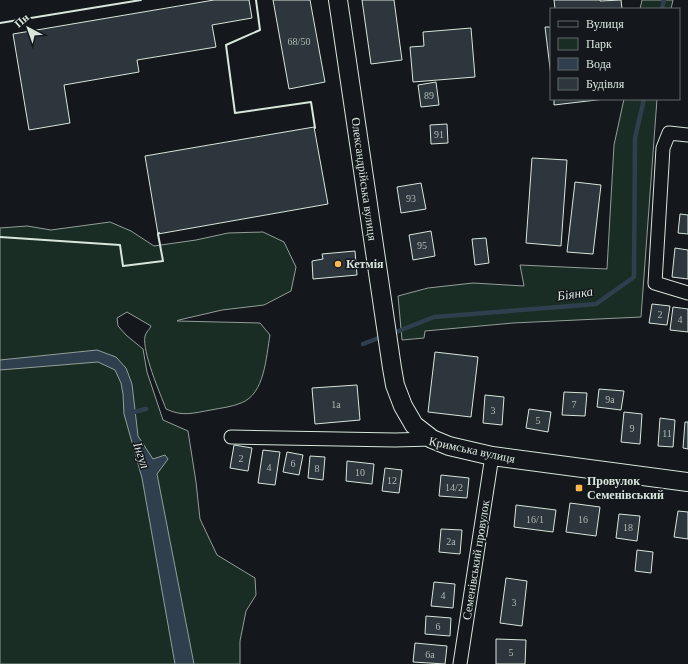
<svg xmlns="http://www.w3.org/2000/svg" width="688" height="664" font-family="'Times New Roman',serif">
<rect width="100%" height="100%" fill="#14181c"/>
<path fill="#1a2d24" stroke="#939e99" d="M642,0H673L671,9H640Z
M624,99H657L641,317L513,323L425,331L424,338L402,340L398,296L428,288L473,283L524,286L520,265L607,269L614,145Z
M110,222L131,231L154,246L196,240L228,233L263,232L284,242L296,267L291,291L264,305L222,310L179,320L177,321L260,323L270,335C266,357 265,394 241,403C232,407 220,408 211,410C193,413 183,417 166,409C160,393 142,352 145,336C146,332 150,329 151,326L127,312L117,318L118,326L126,335L143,349L147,372L163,420L188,431L196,482L200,519L217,555L255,578L256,595L246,611L240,641V664H0V228L27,226L51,230Z"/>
<path fill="#2f3f4d" stroke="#939e99" d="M97,350L116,357L126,368L132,384L138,436L153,459L165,455L168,459L157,474L194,664H175L142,478L124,414L123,394L121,383L115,370L98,362L0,370V360Z"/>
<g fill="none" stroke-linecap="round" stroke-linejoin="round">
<path stroke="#2f3f4d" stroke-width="4.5" d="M662,9L664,0
M391,334L434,317L596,304L634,277L635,138L644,99
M363,344L384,336
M130,413L146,409"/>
</g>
<path fill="#2c363c" stroke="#d8e6dc" d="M214,0H249L252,18L212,25L216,47L137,60L139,72L64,85L70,123L29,130L13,34Z
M273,0H310L325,82L289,89Z
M362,0H394L402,60L371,64Z
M554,0H600V1L621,0L622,9H555Z
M545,27H551V76Z
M471,28L475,77L413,82L410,47L424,46L423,32Z
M436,82L439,105L421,107L418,85Z
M554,99H605L554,105Z
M447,124L448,143L431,144L430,125Z
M314,127L328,204L158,234L145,156Z
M532,158L567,160L561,246L526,243Z
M575,182L601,185L593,254L567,252Z
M421,183L426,209L401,213L397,187Z
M680,214L688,215V234L678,233Z
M431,231L435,256L413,260L409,235Z
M486,238L489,263L475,265L472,239Z
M675,248L688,250V279L672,277Z
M355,251L357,275L313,279L312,261L323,259L322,254Z
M652,304L670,306L667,325L649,323Z
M673,307L688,309V332L670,330Z
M435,352L478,357L471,417L428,412Z
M357,385L360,420L315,424L312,388Z
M599,389L624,391L621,410L597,407Z
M564,392L587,393L585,416L562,415Z
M485,395L504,397L502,425L483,423Z
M529,409L551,412L548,432L526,428Z
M624,412L642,414L640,444L621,442Z
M660,418L675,420L673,447L658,446Z
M685,422H688V449L683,448Z
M234,445L252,448L248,471L230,468Z
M263,450L280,452L275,485L258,483Z
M287,452L303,455L299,475L283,472Z
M310,456L325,457L323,480L308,478Z
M347,461L374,464L372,484L346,481Z
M385,468L402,470L399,493L382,491Z
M441,475L469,478L467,498L439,496Z
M570,503L600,507L596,536L566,532Z
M516,505L556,510L553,532L514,527Z
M678,511L688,512V539L674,537Z
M619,514L640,516L637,541L616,538Z
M441,529L462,530L460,554L439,552Z
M637,550L653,552L651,573L635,571Z
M506,578L527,581L522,626L500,623Z
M434,582L455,584L453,608L431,606Z
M426,616L451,618L450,636L425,634Z
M496,639L526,640L525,664H496Z
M415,643L447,646L445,664L413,662Z"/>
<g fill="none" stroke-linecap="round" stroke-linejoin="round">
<defs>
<path id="street" d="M688,135L669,133L663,148L655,283L688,293
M231,437L395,440L432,439
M460,664L492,456"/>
<path id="secondary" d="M338,0L392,368L395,385L403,406L414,425L432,439L449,446L492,456L688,482"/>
</defs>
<use href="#street" stroke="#d8e6dc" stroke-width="15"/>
<use href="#secondary" stroke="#d8e6dc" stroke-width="20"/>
<use href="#street" stroke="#14181c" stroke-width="13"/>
<use href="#secondary" stroke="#14181c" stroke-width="18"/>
<path stroke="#d8e6dc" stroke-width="2" d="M256,0L260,30L226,45L235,113L311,102L315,128
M0,23L141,0
M0,237L120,245L123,266L163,261L158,234L159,233"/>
</g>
<g fill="#ffb74d" stroke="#14181c" stroke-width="1.5">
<circle cx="338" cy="264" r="4"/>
<rect x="575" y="484" width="8" height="8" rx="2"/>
</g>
<g text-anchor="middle" stroke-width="3" stroke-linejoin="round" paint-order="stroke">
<g font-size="10" fill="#adbab4">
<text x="299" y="45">68/50</text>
<text x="429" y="99">89</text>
<text x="439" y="138">91</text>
<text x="411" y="202">93</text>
<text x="422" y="249">95</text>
<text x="660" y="318">2</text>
<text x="680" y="323">4</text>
<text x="610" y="403">9а</text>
<text x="336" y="408">1а</text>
<text x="574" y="408">7</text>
<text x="493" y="414">3</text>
<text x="538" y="424">5</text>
<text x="632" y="432">9</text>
<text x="667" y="437">11</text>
<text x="241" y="462">2</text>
<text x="293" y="467">6</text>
<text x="269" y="471">4</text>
<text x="317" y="472">8</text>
<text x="360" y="476">10</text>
<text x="392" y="484">12</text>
<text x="454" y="491">14/2</text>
<text x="535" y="523">16/1</text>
<text x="583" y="523">16</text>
<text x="628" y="531">18</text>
<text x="451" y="545">2а</text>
<text x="443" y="599">4</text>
<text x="514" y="606">3</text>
<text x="438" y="630">6</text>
<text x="511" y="656">5</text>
<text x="430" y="658">6а</text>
</g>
<g font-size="12" fill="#d8e6dc" stroke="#14181c">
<text transform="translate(364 179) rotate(82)" y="4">Олександрійська вулиця</text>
<text transform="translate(472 450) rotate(12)" y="4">Кримська вулиця</text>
<text transform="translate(476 560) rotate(-81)" y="4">Семенівський провулок</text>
</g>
<g font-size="12" font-weight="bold" fill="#d8e6dc" stroke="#14181c" text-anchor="start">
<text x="346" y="268">Кетмія</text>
<text x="587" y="485">Провулок<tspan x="587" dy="14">Семенівський</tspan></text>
</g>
<g font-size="13" font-style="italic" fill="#d8e6dc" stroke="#14181c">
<text transform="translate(575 293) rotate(-8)" y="5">Біянка</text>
<text transform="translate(142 455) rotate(71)" y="5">Інгул</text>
</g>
</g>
<rect x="550" y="8" width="130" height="92" fill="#14181c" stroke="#626a69"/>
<rect x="558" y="21" width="20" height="6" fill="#14181c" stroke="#626a69"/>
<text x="586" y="28" font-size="12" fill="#d8e6dc">Вулиця</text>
<rect x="558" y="38" width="20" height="12" fill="#1a2d24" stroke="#626a69"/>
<text x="586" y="48" font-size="12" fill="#d8e6dc">Парк</text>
<rect x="558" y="58" width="20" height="12" fill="#2f3f4d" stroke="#626a69"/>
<text x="586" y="68" font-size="12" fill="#d8e6dc">Вода</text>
<rect x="558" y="78" width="20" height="12" fill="#2c363c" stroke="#626a69"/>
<text x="586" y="88" font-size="12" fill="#d8e6dc">Будівля</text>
<g transform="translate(28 28) rotate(319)" stroke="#14181c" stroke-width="3" paint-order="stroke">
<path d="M0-3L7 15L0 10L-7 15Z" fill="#d8e6dc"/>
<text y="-6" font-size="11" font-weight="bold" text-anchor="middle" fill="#d8e6dc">Пн</text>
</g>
</svg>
